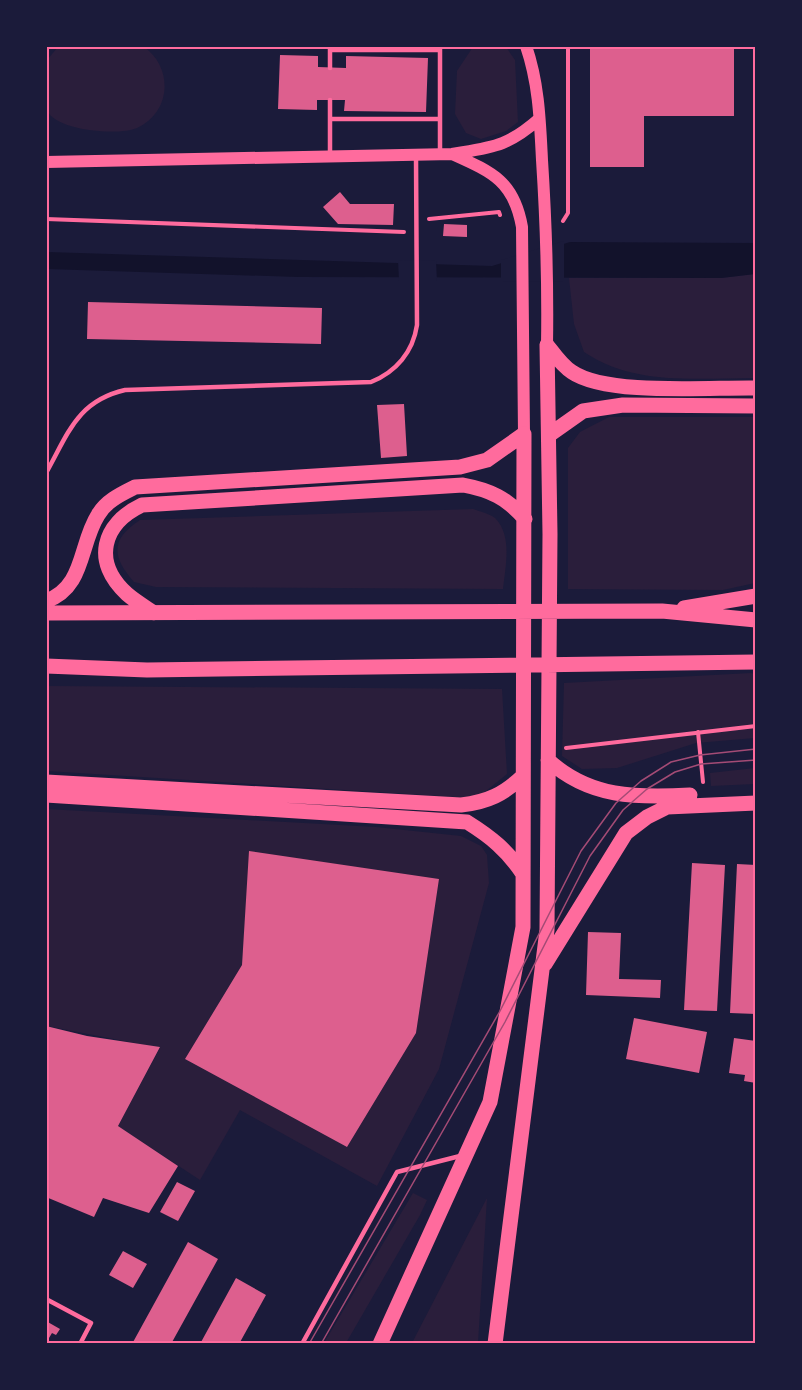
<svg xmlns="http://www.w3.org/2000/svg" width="802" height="1390" font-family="Manrope,sans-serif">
<rect width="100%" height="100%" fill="#1b1b3a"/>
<path fill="#2a1e3b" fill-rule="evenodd" d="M58,47H144C173,67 172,112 137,128C119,136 55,131 47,110C42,97 46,74 47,60Z
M473,47H506L515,60L518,122L506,131L481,139L466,133L455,114L457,71Z
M755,274V378C697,378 634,386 584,352L574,324L569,278H721Z
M609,417H755V583L723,590L568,589V448L580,432Z
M473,509C479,511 490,514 495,518C513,536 505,568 503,589L156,587L134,582C111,556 111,539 140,520Z
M751,673L755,674V738L696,743L617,768L582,769L562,756L564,683Z
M46,686L502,689L507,774L481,795L471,798L47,771Z
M755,768V784L711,786L710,773Z
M46,809L376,827L461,836L481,846L487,855L489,883L439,1069L377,1186L240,1110L200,1180L118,1126L160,1048L47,1026ZM250,852L439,879L416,1033L347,1147L185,1059L242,965Z
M413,1193L427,1200L420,1215L346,1343H324Z
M487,1198L478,1343H412Z"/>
<path fill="#12122b" d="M570,242L756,243L755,274L721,278L298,277L47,269V252L492,266Z"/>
<path fill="#1b1b3a" d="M564,241V281L501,282V260Z
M398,260L436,261L437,281H399Z"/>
<path fill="#dd5f8e" d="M590,46H734V116H644V167H590Z
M280,55L318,56V67L346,68V56L428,58L426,112L344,111L345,100H317V110L278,109Z
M340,192L350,204H394L393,225L338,224L323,207Z
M444,224L467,225V237L443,236Z
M88,302L322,308L321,344L87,339Z
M404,404L407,456L381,458L377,405Z
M249,851L439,879L416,1033L347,1147L185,1059L242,965Z
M692,863L725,865L717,1011L684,1010Z
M737,864L756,865V1014L730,1013Z
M588,932L621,933L619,979L661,980L660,998L586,995Z
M634,1018L707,1032L699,1073L626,1059Z
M46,1026L87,1036L160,1047L118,1126L178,1166L149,1213L103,1198L94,1217L46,1197Z
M734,1038L756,1041V1083L744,1081L745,1075L729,1073Z
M177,1182L195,1191L178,1221L160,1212Z
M188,1242L218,1259L171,1344H132Z
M123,1251L147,1264L133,1288L109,1275Z
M236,1278L266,1295L239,1344H200Z
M46,1321L60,1329L56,1335L52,1333L46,1343Z"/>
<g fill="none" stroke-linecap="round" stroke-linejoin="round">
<path stroke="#ff6b9d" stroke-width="4" d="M46,219L404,232
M429,219L499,212L500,215
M563,221L568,213V46
M698,732L703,782
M566,748L756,726"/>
<path stroke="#ff6b9d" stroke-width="4.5" d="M330,46V68
M440,46V152
M330,50H440
M330,100V156
M330,119H440
M46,473C68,434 77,401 125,390L371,382C396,372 413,352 417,325L416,157
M46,1299L91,1323L80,1344
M302,1344L397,1172L460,1156"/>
<path stroke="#ff6b9d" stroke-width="12" d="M526,46C539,84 540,121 542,160C546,222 548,283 547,345
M452,154C492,172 514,181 522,227L524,434
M46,162L452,154C493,147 507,147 539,119"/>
<path stroke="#ff6b9d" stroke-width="15" d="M547,345C554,354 562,366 572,372C607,396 711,387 756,388
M549,435L583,411L623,405L756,406
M46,601C85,587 79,545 98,515C106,501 121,494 135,487L460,467L487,460L524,434
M684,608L756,596
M46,613L662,611L756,620
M154,613C145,607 135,601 127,594C92,562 102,524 142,505L463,485C490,490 507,498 525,519
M46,666L147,670L756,662
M548,760C589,798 637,798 690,795
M46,782L461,805C488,802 504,794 523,776
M46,795L467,822C491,837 507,850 523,874
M545,964L626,833L647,817L667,807L756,803
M380,1344L490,1102L523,927L524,434
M495,1344L547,930L550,534L547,345"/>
<path stroke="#a44b75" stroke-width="1.5" d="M309,1344L500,1011L581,851L616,803L641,781L671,762L700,755L756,749
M321,1344L505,1022L590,856L623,810L647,789L675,772L701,764L756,760"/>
</g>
<rect width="802" height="1390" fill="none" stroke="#1b1b3a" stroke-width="96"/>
<rect x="48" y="48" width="706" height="1294" fill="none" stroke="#ff6b9d" stroke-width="2"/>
</svg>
